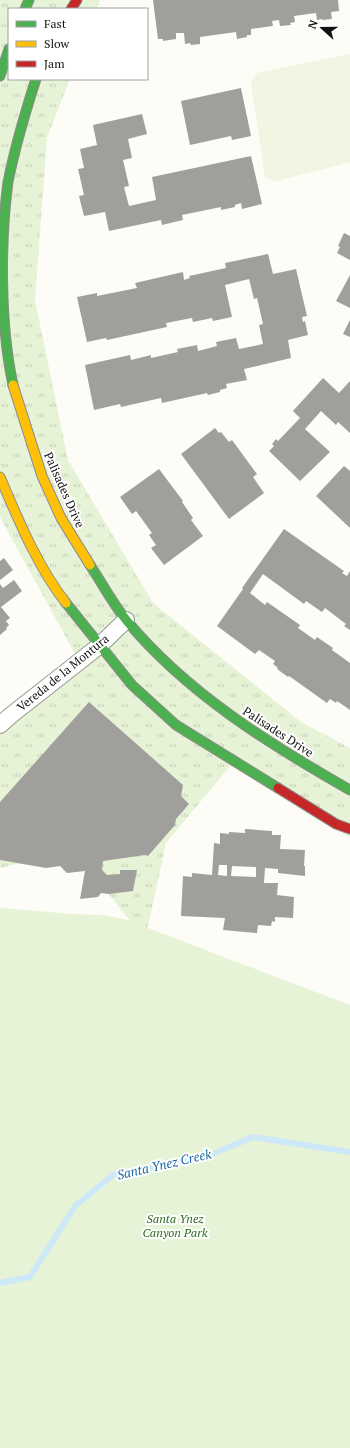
<svg xmlns="http://www.w3.org/2000/svg" width="350" height="1448" font-family="'PT Serif',serif">
<defs>
<pattern id="grass-tufts" width="24" height="20" patternUnits="userSpaceOnUse"><rect width="24" height="20" fill="#e7f3d7"/><path d="M3 7l-1-3M5 7V3M7 7l1-3M15 17l-1-3M17 17v-4M19 17l1-3" fill="none" stroke="#c5cfb8"/></pattern>
</defs>
<rect width="100%" height="100%" fill="#fdfcf7"/>
<path fill="url(#grass-tufts)" d="M0,0H100L97,9H9V79H70L47,138L35,300L68,460L153,603L301,722L350,748V837L231,765L166,843L145,940L74,850L0,868V734L15,720L81,665L0,517Z"/>
<path fill="#e7f3d7" d="M0,908L73,914L102,915L124,919L350,1005V1448H0Z"/>
<path fill="#f0f6e1" d="M350,54V162L274,182L265,177L251,83L257,73Z"/>
<g fill="none" stroke-linecap="round" stroke-linejoin="round">
<path stroke="#cde8f7" stroke-width="6" d="M0,1283L30,1277L75,1206L113,1175L203,1158L253,1137L350,1152"/>
</g>
<path fill="#a19f9c" fill-rule="evenodd" d="M153,0H338L339,11L331,12L332,19L322,20V19L317,20L316,13L294,16L295,22L290,23L291,25L280,26L279,20L272,21L273,26L251,29V35H247V37L237,39L236,32L200,37V44L191,45L190,43L185,44L184,33H176V39L163,41V39H158Z
M241,88L251,136L232,140L231,136L190,145L181,101Z
M142,114L147,134L128,139L132,158L123,160L129,186L124,187L129,206L156,200L152,177L251,156L262,204L242,209L241,203L235,205V207L221,210V207L182,215L183,220L162,225L161,220L109,231L105,212L84,216L79,196L84,195L78,169L84,168L80,149L97,145L93,125Z
M344,233L350,236V260L337,253L340,247L338,246Z
M268,254L273,274L296,269L307,316L302,317L303,322L305,321L308,335L288,340L291,358L244,369L247,380L226,384L227,388L220,390V392L208,395L207,393L162,403L161,398L121,407L120,404L94,410L85,365L130,355L131,360L151,355V358L178,352L177,349L197,345L198,351L217,346L216,342L236,338L239,349L263,344L259,325L263,324L257,298L254,299L249,279L225,285L232,317L213,321L212,318L193,322L192,318L166,323L167,327L107,340L106,338L87,342L77,297L97,293V296L137,288L135,283L183,272L184,280L190,278L189,276L226,268L225,263Z
M350,275V308L336,301Z
M350,320V337L343,334Z
M323,378L339,393L350,381V433L338,422L336,425L321,411L305,429L330,452L300,481L269,451L274,446L272,444L276,439L278,441L300,418L293,411Z
M215,428L219,433L221,432L229,442L232,440L257,474L253,477L264,493L229,519L181,454Z
M344,466L350,471V528L316,496Z
M159,469L183,501L182,502L193,518L191,520L203,536L164,565L151,548L156,545L149,535L152,533L136,511L132,514L120,497Z
M284,529L344,571L342,573L347,576L350,571V630L344,626L346,624L325,608L322,612L306,601L304,604L263,574L250,593L265,605L267,602L300,625L298,628L315,640L317,637L333,648L332,650L350,663V710L337,701L336,703L330,699L327,703L289,676L288,677L277,669L278,668L273,664L275,661L259,650L255,654L217,626L243,589L242,588Z
M4,558L13,570L0,580V561Z
M14,580L22,591L1,607L10,618L6,621L9,625L6,628L7,629L0,635V584L3,588Z
M89,702L183,785L181,796L189,804L176,819L175,825L148,856L145,855L103,861L102,870L107,875L120,874V870H137L133,891L109,894L101,893L98,897L80,899L85,871L67,873L60,866L46,868L0,860V802Z
M245,829L272,831V835H281L280,849L305,850L304,866H305V876L278,873V869L265,868L264,883H278L277,895L294,897L293,918L275,917V922L272,921L271,926L258,925L257,933L223,930L225,918L181,916L183,876L192,877V873L212,875L214,843L220,844V833L229,834V832L245,833ZM219,865H227V876L218,875ZM232,866L256,867V877L231,876Z"/>
<g fill="none" stroke-linecap="round" stroke-linejoin="round">
<defs>
<path id="street" d="M0,725L10,716L99,646L126,620"/>
<path id="fast" d="M25,9L29,0
M0,76L9,49
M13,385C0,324 0,244 8,182C15,147 25,113 36,79
M90,565C102,583 113,604 127,621C187,693 269,744 350,790
M66,603L132,685L176,725L278,788"/>
<path id="slow" d="M13,385L42,476L61,518L90,565
M0,477C18,519 37,566 66,603"/>
<path id="jam" d="M71,9L77,0
M278,788L336,824L350,829"/>
</defs>
<use href="#street" stroke="#979795" stroke-width="18"/>
<use href="#fast" stroke="#8e8d8b" stroke-width="11"/>
<use href="#slow" stroke="#8e8d8b" stroke-width="11"/>
<use href="#jam" stroke="#8e8d8b" stroke-width="11"/>
<use href="#street" stroke="#fffffe" stroke-width="16"/>
<use href="#fast" stroke="#4caf50" stroke-width="9"/>
<use href="#slow" stroke="#ffc107" stroke-width="9"/>
<use href="#jam" stroke="#c62828" stroke-width="9"/>
</g>
<g text-anchor="middle" stroke-width="4" stroke-linejoin="round" paint-order="stroke">
<g font-size="12" fill="#111" stroke="#fff">
<text transform="translate(64 490) rotate(66)" y="4">Palisades Drive</text>
<text transform="translate(63 673) rotate(-39)" y="4">Vereda de la Montura</text>
<text transform="translate(278 732) rotate(33)" y="4">Palisades Drive</text>
</g>
<g font-size="12" font-style="italic" fill="#2f6b1f" stroke="#fff">
<text x="175" y="1223">Santa Ynez<tspan x="175" dy="14">Canyon Park</tspan></text>
</g>
<g font-size="13" font-style="italic" fill="#1768a6" stroke="#fff">
<text transform="translate(164 1164) rotate(-13)" y="5">Santa Ynez Creek</text>
</g>
</g>
<rect x="8" y="8" width="140" height="72" fill="#ffffff" stroke="#a0a0a0"/>
<rect x="16" y="21" width="20" height="6" fill="#4caf50" stroke="#a0a0a0"/>
<text x="44" y="28" font-size="12" fill="#111111">Fast</text>
<rect x="16" y="41" width="20" height="6" fill="#ffc107" stroke="#a0a0a0"/>
<text x="44" y="48" font-size="12" fill="#111111">Slow</text>
<rect x="16" y="61" width="20" height="6" fill="#c62828" stroke="#a0a0a0"/>
<text x="44" y="68" font-size="12" fill="#111111">Jam</text>
<g transform="translate(322 28) rotate(291)" stroke="#ffffff" stroke-width="3" paint-order="stroke">
<path d="M0-3L7 15L0 10L-7 15Z" fill="#111111"/>
<text y="-6" font-size="11" font-weight="bold" text-anchor="middle" fill="#111111">N</text>
</g>
</svg>
